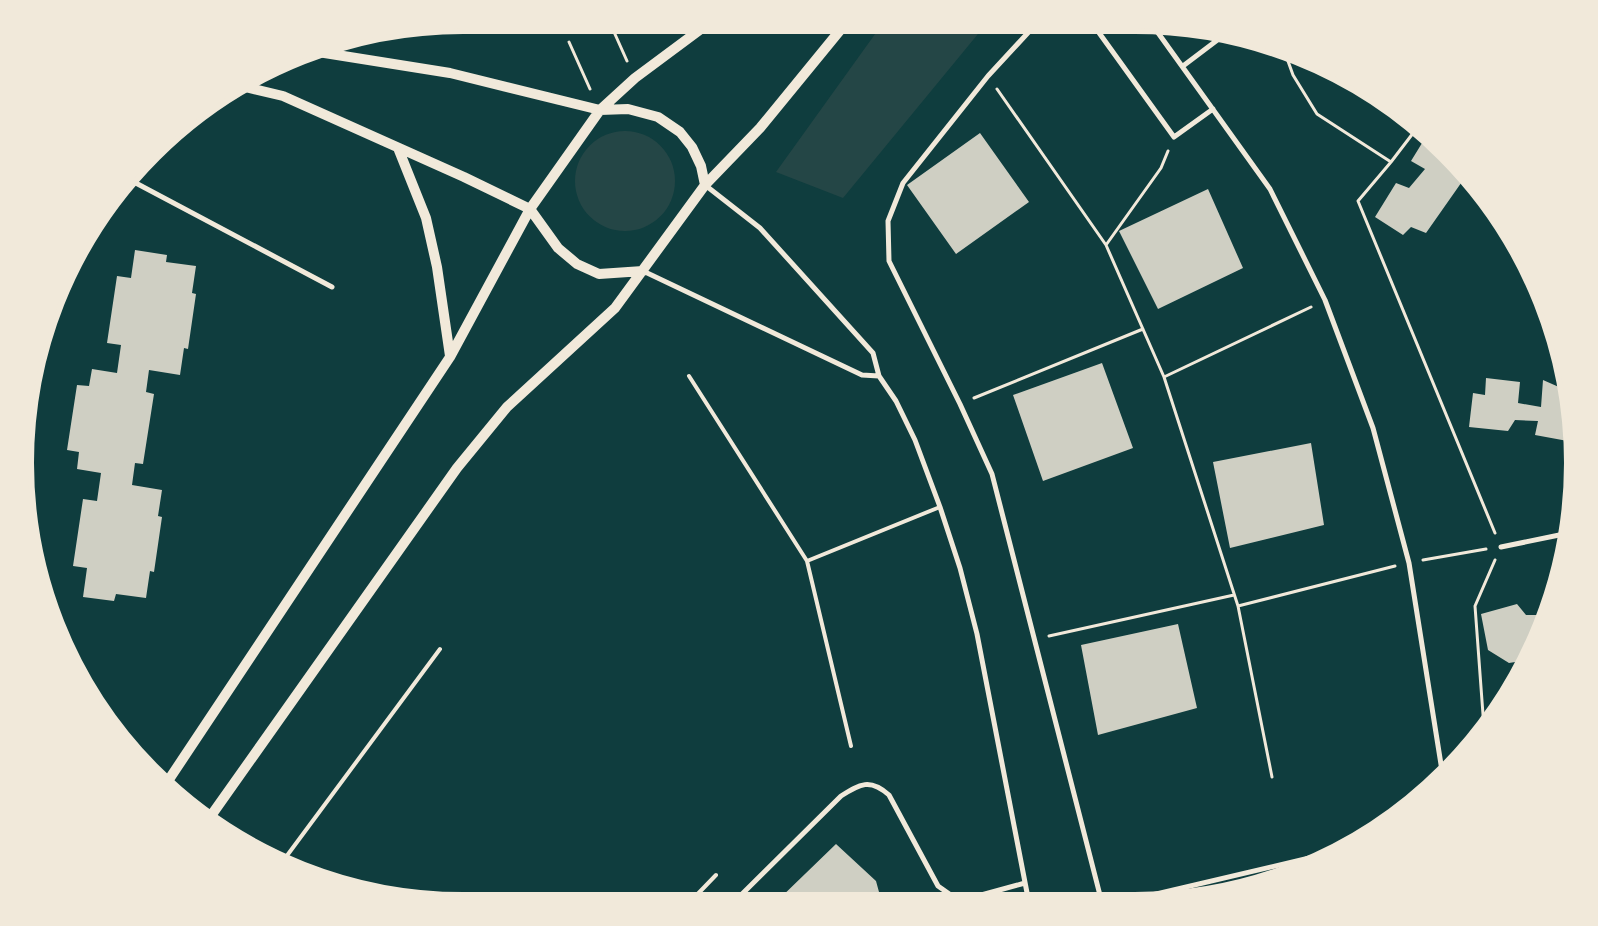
<svg xmlns="http://www.w3.org/2000/svg" width="1598" height="926" font-family="Montserrat,sans-serif">
<rect width="100%" height="100%" fill="#0f3d3e"/>
<path fill="#244646" d="M883,23H987L843,198L776,172Z
M575 181a50 50 0 1 1 100 0a50 50 0 1 1-100 0Z"/>
<path fill="#cfcfc3" d="M980,133L1029,202L956,254L907,185Z
M1427,135L1446,151L1466,176L1426,233L1411,227L1403,235L1375,217L1396,183L1409,188L1425,169L1411,161Z
M1208,189L1243,268L1158,309L1119,231Z
M135,250L167,255L166,262L196,266L192,293L196,294L188,349L184,348L180,375L149,370L146,392L154,394L143,464L135,463L132,485L162,490L158,516L162,517L154,572L150,571L146,598L116,594L114,601L83,597L87,568L73,566L83,499L97,501L101,473L77,469L79,452L67,450L77,385L89,386L92,369L117,373L121,345L107,343L117,276L131,278Z
M1102,363L1133,448L1043,481L1013,395Z
M1486,378L1520,382L1518,403L1541,407L1543,380L1568,391L1573,442L1535,435L1538,421L1515,420L1508,431L1469,427L1473,393L1485,395Z
M1311,443L1324,525L1230,548L1213,462Z
M1517,604L1526,615H1547L1542,631L1527,660L1509,663L1488,650L1481,614Z
M1178,624L1197,708L1098,735L1081,645Z
M836,844L876,881L882,903H775Z"/>
<g fill="none" stroke-linecap="round" stroke-linejoin="round">
<path stroke="#f1e9da" stroke-width="3" d="M610,23L627,61
M569,42L590,89
M1284,50L1293,75L1317,114L1391,162L1358,201L1495,533
M997,89L1106,245L1164,377L1238,606L1272,777
M1391,162L1417,128
M1106,245L1161,168L1168,151
M1164,377L1311,307
M974,398L1143,329
M1423,560L1486,549
M1238,606L1395,566
M1049,636L1234,595
M1484,728L1475,606L1495,560"/>
<path stroke="#f1e9da" stroke-width="4" d="M689,376L807,561L851,746
M807,561L940,507
M283,861L440,649
M689,903L716,875"/>
<path stroke="#f1e9da" stroke-width="5" d="M560,23L562,28
M1037,23L988,76L903,183L888,221L889,261L960,404L992,474L1102,903
M1092,23L1174,137L1213,109
M1151,23L1270,189L1325,300L1373,428L1409,563L1443,777
M1183,66L1224,35
M132,181L332,287
M705,185L760,228L873,353L879,376L896,401L915,440L940,507L960,568L977,634L1029,903
M643,271L862,375L879,376
M24,492L39,345
M1501,547L1569,533
M733,903L841,796C860,784 870,778 889,795L938,886L955,898L974,897L1025,883
M1118,903L1343,850"/>
<path stroke="#f1e9da" stroke-width="10" d="M312,51L450,73L600,110L628,109L658,117L680,132L692,147L701,166L705,185
M245,87L283,96L464,177L530,209L558,248L577,264L599,274L643,271
M398,148L426,218L437,267L450,356
M166,784L450,357L530,209L600,110L635,78L709,23
M208,820L457,468L507,407L615,308L705,185L760,128L846,23"/>
</g>
<path d="M0 0H1598V926H0ZM463 31H1135A432 432 0 0 1 1567 463V463A432 432 0 0 1 1135 895H463A432 432 0 0 1 31 463V463A432 432 0 0 1 463 31Z" fill="#f1e9da" fill-rule="evenodd"/>
<path fill="none" stroke="#f1e9da" stroke-width="6" d="M463 31H1135A432 432 0 0 1 1567 463V463A432 432 0 0 1 1135 895H463A432 432 0 0 1 31 463V463A432 432 0 0 1 463 31Z"/>
</svg>
